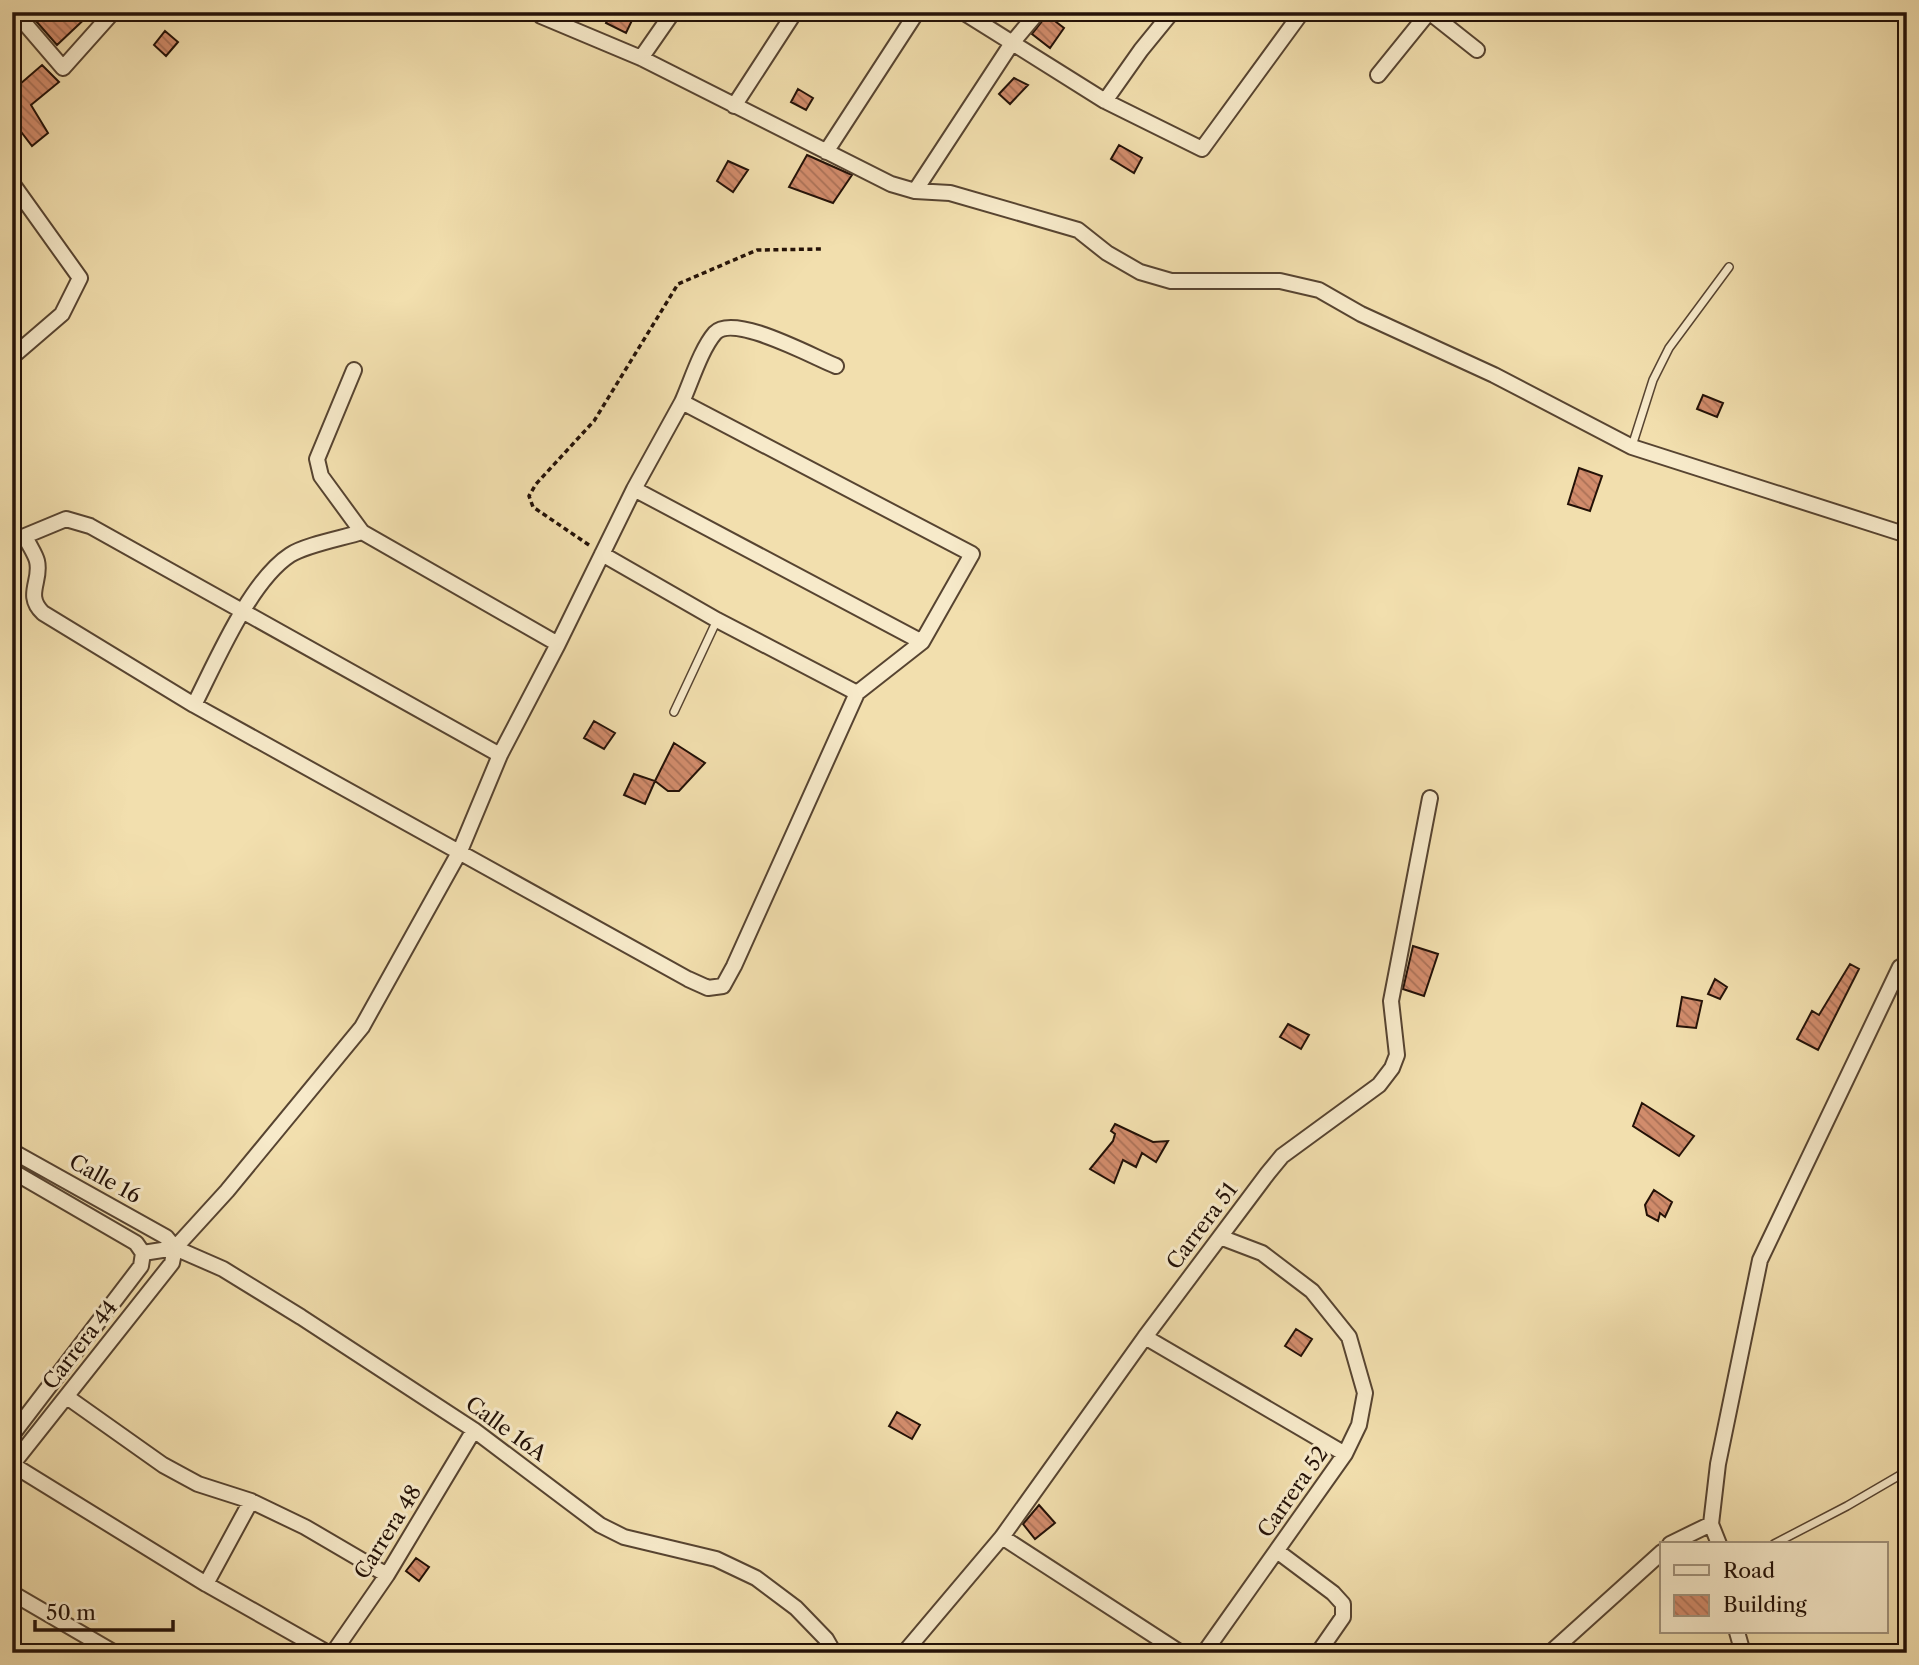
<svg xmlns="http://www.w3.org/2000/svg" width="1919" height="1665" font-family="'Libre Caslon Text',serif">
<defs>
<pattern id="building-back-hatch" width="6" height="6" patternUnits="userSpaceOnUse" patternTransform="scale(1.75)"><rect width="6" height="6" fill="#d28c6c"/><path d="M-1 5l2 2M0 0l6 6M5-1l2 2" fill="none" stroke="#aa7157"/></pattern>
</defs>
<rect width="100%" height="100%" fill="#f2dfae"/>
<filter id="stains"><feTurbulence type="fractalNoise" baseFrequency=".00286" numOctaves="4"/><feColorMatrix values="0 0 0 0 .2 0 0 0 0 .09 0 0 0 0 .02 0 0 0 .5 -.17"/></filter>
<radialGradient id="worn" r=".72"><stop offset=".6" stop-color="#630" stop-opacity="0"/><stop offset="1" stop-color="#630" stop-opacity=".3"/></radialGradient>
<path fill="url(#building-back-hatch)" stroke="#231107" stroke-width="2" d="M47,12H92L57,45L36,21Z
M611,12H636L626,33L606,23Z
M1047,15L1064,28L1050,48L1032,34Z
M165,31L178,42L166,56L154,45Z
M42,65L59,82L31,105L48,133L32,146L12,120V91Z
M1014,78L1028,85L1010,104L999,94Z
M798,89L813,98L806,110L791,102Z
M1119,145L1142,158L1134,173L1111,159Z
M807,155L852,175L833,203L789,187Z
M728,161L748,170L733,192L717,181Z
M1703,395L1723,403L1717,417L1697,409Z
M1579,468L1602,476L1590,511L1568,504Z
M594,721L615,733L604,749L584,738Z
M674,743L705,763L679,791H668L655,781Z
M634,774L655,781L645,804L624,795Z
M1413,946L1438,954L1424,996L1403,989Z
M1850,964L1859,969L1818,1050L1797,1039L1812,1011L1819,1015Z
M1715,979L1727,987L1720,999L1708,994Z
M1682,997L1702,1001L1696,1028L1677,1026Z
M1288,1024L1309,1035L1301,1049L1280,1037Z
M1642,1103L1694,1136L1679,1156L1633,1126Z
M1115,1124L1153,1142L1168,1141L1156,1162L1142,1153L1136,1167L1123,1160L1114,1183L1090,1169L1113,1141L1115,1134L1111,1131Z
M1654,1190L1672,1202L1665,1217L1660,1213L1658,1221L1647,1215L1645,1205Z
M1296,1329L1312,1339L1301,1356L1285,1346Z
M897,1412L920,1425L912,1439L889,1426Z
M1039,1505L1055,1523L1035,1539L1023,1524Z
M416,1558L429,1567L419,1581L406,1571Z"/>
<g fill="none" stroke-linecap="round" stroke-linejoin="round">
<defs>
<path id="lane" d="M1632,446L1653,380L1669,348L1729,267
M674,712L717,620
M1774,1544L1847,1506L1907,1471"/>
<path id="street" d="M15,12L63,68L113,12
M544,12L541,16L641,58L891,184L915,191L950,193L1078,230L1107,253L1140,272L1171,281H1280L1319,290L1361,314L1494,375L1632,447L1907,535
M963,12L1105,101L1202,149L1302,12
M1429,12L1477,50
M641,58L673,12
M1378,75L1429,12
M1105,101L1141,50L1172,12
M734,106L795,12
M826,152L917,12
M12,183L80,278L62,314L12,357
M915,191L1012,43L1038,12
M354,370L317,459L321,476L362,532L558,644
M682,402C691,382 701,349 715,333C734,313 813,357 836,366
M634,489L922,642
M25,536C28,544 35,553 37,561C42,581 24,595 43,613L194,705L688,979L708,988L723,986L734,966L857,693L922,642L972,554L682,402L634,489L558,644L500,755L460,851L362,1027L227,1191L175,1248
M25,536L66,519L90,526L500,755
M602,554L717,620L857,693
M194,705C216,662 250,581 290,555C305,545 343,538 362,532
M12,1151L166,1237L175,1248
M12,1171L136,1243L143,1253
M143,1253L175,1248L223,1269L301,1317L474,1430L600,1525L624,1537L716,1559L756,1578L796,1608L826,1639L834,1653
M1145,1337L1345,1454
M67,1397L163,1465L198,1484L251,1501L305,1527L387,1575
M12,1435L141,1266L143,1253
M12,1465L172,1263L175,1248
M13,1465L206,1584L328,1653
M1002,1537L1181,1653
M1670,1544L1711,1524
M1719,1544L1711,1524L1718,1464L1760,1260L1900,967
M1277,1551L1333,1593L1343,1604V1617L1318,1653
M206,1584L251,1501
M12,1593L115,1653
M1737,1632L1743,1653
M333,1653L387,1575L474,1430
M904,1653L1002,1537L1145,1337L1268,1173L1282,1156L1379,1085L1392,1068L1397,1055L1391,1001L1430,798
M1204,1653L1345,1454L1359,1425L1365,1393L1349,1337L1312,1291L1262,1253L1220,1237
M1550,1653L1662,1552"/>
</defs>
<use href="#lane" stroke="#574431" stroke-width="10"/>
<use href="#street" stroke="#574431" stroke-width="18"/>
<path stroke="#231107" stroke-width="3.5" stroke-dasharray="5 3.5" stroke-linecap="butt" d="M589,545L533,507L529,496L536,484L594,421L678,284L757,250L822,249"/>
<use href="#lane" stroke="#f7eaca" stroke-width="7"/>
<use href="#street" stroke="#f7eaca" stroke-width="14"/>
</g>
<g text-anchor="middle" stroke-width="6" stroke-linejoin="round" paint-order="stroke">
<g font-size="21" fill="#231107" stroke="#f7eaca">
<text transform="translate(105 1179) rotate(29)" y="7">Calle 16</text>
<text transform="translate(1202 1226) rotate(-53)" y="7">Carrera 51</text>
<text transform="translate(80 1345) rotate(-52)" y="7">Carrera 44</text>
<text transform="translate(506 1429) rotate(36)" y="7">Calle 16A</text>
<text transform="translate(1293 1492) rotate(-55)" y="7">Carrera 52</text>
<text transform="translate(388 1532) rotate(-58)" y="7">Carrera 48</text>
</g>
</g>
<rect width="1919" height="1665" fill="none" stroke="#f2dfae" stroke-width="42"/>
<rect x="14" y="14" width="1891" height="1637" fill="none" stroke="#231107" stroke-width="3.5"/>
<rect x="21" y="21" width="1877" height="1623" fill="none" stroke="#231107" stroke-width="2"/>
<rect x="1660" y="1542" width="228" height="91" fill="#f7eaca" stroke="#a2937c" stroke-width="2"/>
<rect x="1674" y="1565" width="35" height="10" fill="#f7eaca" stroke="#a2937c" stroke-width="2"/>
<text x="1723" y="1578" font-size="21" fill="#231107">Road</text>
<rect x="1674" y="1595" width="35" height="21" fill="url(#building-back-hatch)" stroke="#a2937c" stroke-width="2"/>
<text x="1723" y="1612" font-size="21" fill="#231107">Building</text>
<path d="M35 1620v10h138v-10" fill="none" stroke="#231107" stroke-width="3.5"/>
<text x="46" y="1620" font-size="21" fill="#231107" stroke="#f7eaca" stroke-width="5" paint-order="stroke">50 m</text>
<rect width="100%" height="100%" filter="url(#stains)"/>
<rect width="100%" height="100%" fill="url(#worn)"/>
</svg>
